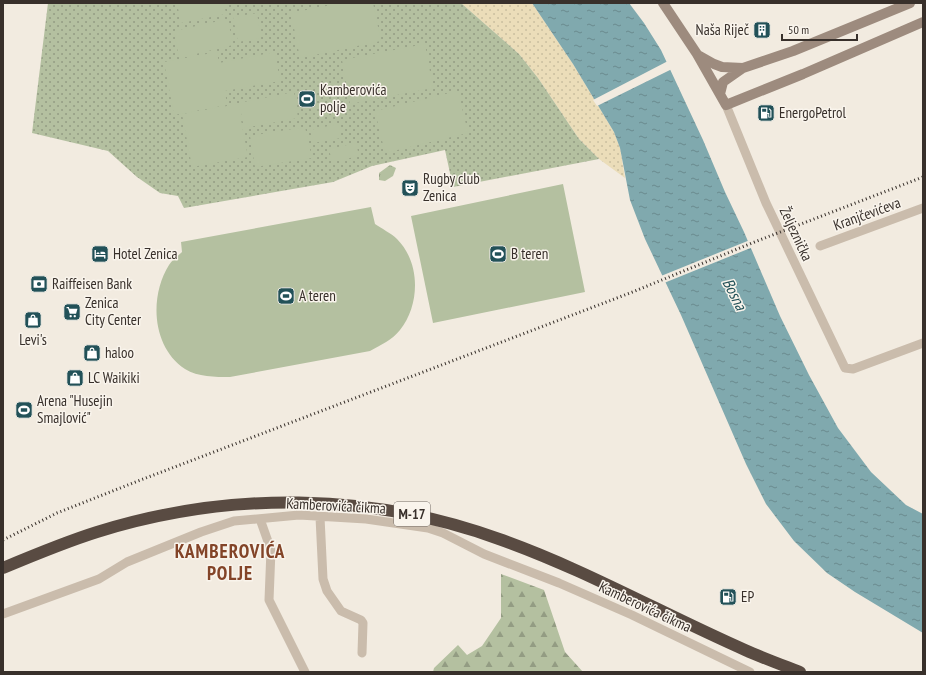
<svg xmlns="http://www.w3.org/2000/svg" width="926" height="675" font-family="'PT Sans Narrow',sans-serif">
<defs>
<pattern id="grass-tufts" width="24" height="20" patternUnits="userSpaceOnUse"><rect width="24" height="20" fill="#b4c0a0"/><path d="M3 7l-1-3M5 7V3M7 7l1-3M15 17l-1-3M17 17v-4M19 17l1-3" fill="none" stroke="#939c83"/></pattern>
<pattern id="forest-firs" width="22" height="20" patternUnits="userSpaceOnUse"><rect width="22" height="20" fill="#b4c0a0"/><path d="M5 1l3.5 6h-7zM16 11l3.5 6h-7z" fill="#939c83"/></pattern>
<pattern id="sand-dots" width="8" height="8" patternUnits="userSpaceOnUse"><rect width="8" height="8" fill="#ebddb9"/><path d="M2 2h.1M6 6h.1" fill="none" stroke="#cabe9f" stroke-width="1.8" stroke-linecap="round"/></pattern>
<pattern id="park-dots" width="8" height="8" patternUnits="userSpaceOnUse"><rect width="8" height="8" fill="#b4c0a0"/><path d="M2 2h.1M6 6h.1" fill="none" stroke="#939c83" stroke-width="1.8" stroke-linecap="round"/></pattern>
<pattern id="water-ripples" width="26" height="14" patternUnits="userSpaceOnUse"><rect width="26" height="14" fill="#80a9ae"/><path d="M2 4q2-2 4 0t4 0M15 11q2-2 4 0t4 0" fill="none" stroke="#6a8a8e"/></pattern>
</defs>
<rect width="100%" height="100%" fill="#f2ebe0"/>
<path fill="url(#grass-tufts)" d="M390,165L396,168L393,176L385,181L379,180V173Z"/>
<path fill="url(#forest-firs)" d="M501,574L544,590L565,652L583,672H433L434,668L458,645L467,655L482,646L501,618Z"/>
<path fill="url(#sand-dots)" d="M461,3H532L573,64L614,132L620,148L625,178L599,159L579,139L538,78L519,54Z"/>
<path fill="url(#park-dots)" d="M48,3H461L519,54L538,78L579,139L599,159L453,187L445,150L372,166L333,182L184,208L178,196L160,193L137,177L108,151L32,133Z"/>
<path fill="#b4c0a0" d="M177,3H224L226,14L181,23Z
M341,3H373L381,41L300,58L291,13Z
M257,13L261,38L238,42L233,17Z
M228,19L233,45L179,58L174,31Z
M425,44L433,88L350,104L342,60Z
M217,52L219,63L275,52L280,81L225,91L227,105L174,115L164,62Z
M458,91L468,133L385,153L375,111Z
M294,92L298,118L244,128L239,103Z
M238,104L248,157L192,167L182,114Z
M338,124L341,138L313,143L310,130Z
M305,127L312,158L255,167L250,136Z
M356,143L359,156L332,162L329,149Z
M563,184L585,292L433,323L411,216Z
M371,207L375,224C382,229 391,233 397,239C421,263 420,305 400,330C392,340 381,345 370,351L230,377C215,377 198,377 185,369C152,347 149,297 169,265C172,260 178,256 182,252L181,242Z"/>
<path fill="url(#water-ripples)" d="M532,3H629L644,23L661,50L703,140L725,192L744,232L780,316L809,375L838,428L871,472L906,505L923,514V633L855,592L827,573L794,541L766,504L746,464L681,315L645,239L630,200L620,148L614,132L573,64Z"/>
<path fill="#f2ebe0" d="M668,61L672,69L597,106L593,100Z
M750,240L753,247L664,283L661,276Z"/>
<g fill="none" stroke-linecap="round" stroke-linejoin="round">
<path stroke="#cabcac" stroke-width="9" d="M726,105L766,203L845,368L853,369L923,343
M820,246L923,208
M320,517L323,579L327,591L341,611L361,620L363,623L362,653
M260,519L271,550L269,600L305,672
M3,614L99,579L127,562L201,532L234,521L299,515L366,519L428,528L443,533L484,554L559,583L632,615L750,672"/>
<path stroke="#9d8b7e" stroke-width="10" d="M663,3L697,54L726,105L803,74L923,22
M698,55L714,64L722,67L743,68L793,51L910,3
M720,94L723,82L743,68"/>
<path stroke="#594b42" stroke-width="12" d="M3,568C34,555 65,542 97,532C228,491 370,492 499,539C584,569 663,614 745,650C763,658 782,665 800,672"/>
<path stroke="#38302b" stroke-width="3" stroke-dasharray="1 3" stroke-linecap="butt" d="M3,540L57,513L138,481L630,293L757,241L923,177"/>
</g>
<defs>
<symbol id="building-square" viewBox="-11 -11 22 22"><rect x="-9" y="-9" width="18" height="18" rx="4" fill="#225158" stroke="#f9f4ec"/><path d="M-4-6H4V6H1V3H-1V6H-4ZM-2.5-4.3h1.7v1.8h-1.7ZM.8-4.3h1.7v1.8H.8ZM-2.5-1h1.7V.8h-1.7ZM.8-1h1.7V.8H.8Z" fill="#fff"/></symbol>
<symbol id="stadium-square" viewBox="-11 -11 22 22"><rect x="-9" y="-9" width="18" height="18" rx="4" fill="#225158" stroke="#f9f4ec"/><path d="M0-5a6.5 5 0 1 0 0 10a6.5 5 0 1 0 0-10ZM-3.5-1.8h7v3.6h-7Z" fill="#fff"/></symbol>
<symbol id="fuel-square" viewBox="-11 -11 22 22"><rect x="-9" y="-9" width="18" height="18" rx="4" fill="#225158" stroke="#f9f4ec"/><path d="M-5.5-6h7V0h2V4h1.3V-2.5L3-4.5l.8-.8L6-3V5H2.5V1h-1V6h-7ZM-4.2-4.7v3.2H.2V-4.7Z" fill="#fff"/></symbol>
<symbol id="theatre-square" viewBox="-11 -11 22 22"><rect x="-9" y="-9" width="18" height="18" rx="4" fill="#225158" stroke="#f9f4ec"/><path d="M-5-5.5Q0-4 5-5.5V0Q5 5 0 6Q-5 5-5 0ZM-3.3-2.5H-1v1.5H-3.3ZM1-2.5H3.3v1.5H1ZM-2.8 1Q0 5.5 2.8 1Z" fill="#fff"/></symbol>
<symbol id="hotel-square" viewBox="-11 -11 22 22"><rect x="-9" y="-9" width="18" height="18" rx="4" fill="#225158" stroke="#f9f4ec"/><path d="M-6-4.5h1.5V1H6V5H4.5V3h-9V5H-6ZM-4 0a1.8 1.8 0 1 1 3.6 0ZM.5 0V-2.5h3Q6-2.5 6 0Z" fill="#fff"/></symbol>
<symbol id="bank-square" viewBox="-11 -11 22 22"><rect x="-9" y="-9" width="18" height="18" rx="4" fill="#225158" stroke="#f9f4ec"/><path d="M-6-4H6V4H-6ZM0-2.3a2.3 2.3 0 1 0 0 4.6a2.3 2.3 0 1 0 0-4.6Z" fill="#fff"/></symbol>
<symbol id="supermarket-square" viewBox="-11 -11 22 22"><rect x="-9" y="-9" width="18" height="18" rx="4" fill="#225158" stroke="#f9f4ec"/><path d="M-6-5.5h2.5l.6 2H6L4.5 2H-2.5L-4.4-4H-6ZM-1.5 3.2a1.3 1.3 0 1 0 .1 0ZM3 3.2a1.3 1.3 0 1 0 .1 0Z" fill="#fff"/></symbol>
<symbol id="shop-square" viewBox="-11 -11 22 22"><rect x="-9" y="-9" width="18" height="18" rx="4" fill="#225158" stroke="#f9f4ec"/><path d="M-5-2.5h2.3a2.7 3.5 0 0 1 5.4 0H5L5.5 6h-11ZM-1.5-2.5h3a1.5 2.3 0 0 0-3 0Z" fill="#fff"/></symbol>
</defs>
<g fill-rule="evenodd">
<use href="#building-square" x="752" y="20" width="20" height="20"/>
<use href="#stadium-square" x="297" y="89" width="20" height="20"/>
<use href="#fuel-square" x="756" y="103" width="20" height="20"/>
<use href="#theatre-square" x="400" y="178" width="20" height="20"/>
<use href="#hotel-square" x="90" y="244" width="20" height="20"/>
<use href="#stadium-square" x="488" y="244" width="20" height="20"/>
<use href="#bank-square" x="29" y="274" width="20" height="20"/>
<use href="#stadium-square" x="276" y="286" width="20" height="20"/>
<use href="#supermarket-square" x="62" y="302" width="20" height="20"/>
<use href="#shop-square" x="23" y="310" width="20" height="20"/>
<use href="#shop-square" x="82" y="343" width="20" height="20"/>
<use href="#shop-square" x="65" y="368" width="20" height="20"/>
<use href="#stadium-square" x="14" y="400" width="20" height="20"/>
<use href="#fuel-square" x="718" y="587" width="20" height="20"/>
</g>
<g text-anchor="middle" stroke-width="3" stroke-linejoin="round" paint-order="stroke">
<rect fill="#f9f4ec" stroke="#726b65" stroke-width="1" x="394" y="502" width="36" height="24" rx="3"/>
<g font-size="14" font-weight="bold" fill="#38302b">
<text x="412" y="519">M-17</text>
</g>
<g font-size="15" fill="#38302b" stroke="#f9f4ec" text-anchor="start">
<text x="749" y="35" text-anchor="end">Naša Riječ</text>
<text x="320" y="95">Kamberovića<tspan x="320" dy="17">polje</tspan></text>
<text x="779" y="118">EnergoPetrol</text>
<text x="423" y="184">Rugby club<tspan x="423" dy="17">Zenica</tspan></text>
<text x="113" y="259">Hotel Zenica</text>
<text x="511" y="259">B teren</text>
<text x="52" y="289">Raiffeisen Bank</text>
<text x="299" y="301">A teren</text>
<text x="85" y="308">Zenica<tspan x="85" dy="17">City Center</tspan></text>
<text x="33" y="345" text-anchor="middle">Levi's</text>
<text x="105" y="358">haloo</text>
<text x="88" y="383">LC Waikiki</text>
<text x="37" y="406">Arena "Husejin<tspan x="37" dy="17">Smajlović"</tspan></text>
<text x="741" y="602">EP</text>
</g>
<g font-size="15" fill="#38302b" stroke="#f9f4ec">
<text transform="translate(867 214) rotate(-20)" y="5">Kranjčevićeva</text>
<text transform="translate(796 234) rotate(65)" y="5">Željeznička</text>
<text transform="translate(336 506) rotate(3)" y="5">Kamberovića čikma</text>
<text transform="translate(645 607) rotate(25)" y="5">Kamberovića čikma</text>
</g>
<g font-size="16" font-style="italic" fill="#225158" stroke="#f9f4ec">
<text transform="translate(735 294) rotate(63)" y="6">Bosna</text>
</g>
<g font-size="19" font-weight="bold" letter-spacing="1" fill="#834428" stroke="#f9f4ec">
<text x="230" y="558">KAMBEROVIĆA<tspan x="230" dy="22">POLJE</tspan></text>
</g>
</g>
<rect width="926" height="675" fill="none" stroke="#38302b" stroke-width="8"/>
<path d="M782 34v6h75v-6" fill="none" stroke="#38302b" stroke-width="2"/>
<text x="788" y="34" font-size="12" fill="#38302b" stroke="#f9f4ec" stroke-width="3" paint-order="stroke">50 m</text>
</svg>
